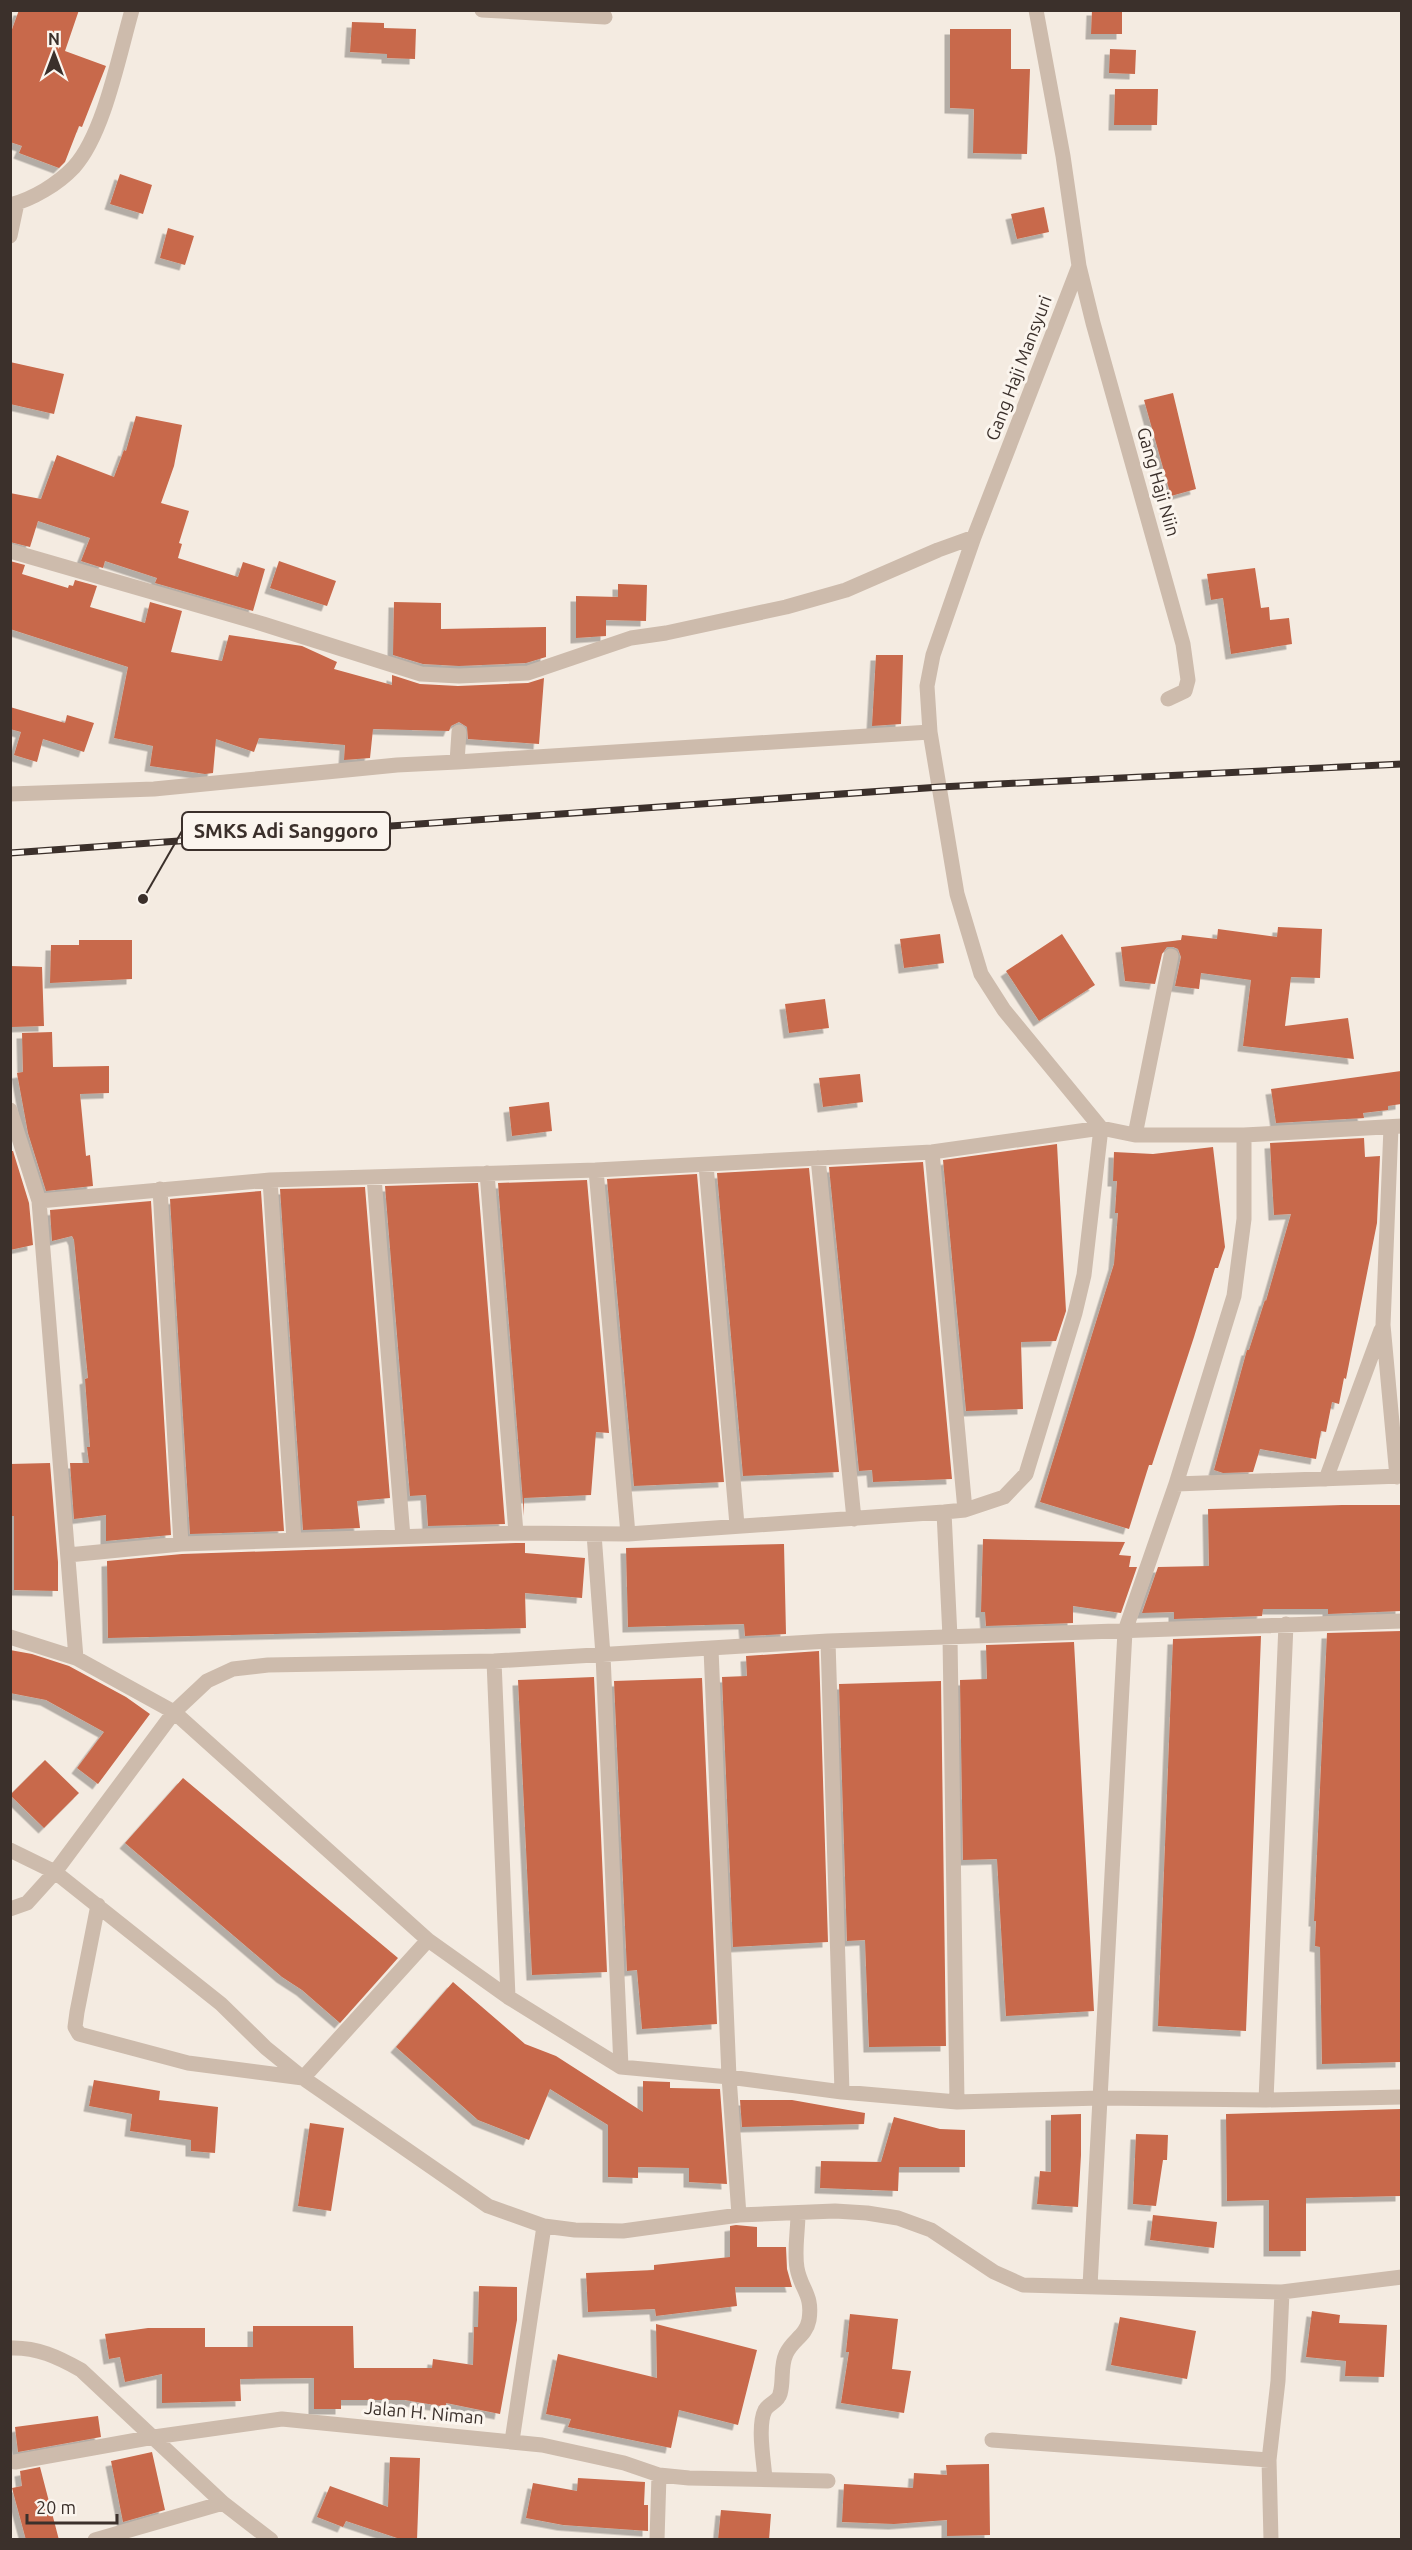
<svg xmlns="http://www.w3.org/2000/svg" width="1412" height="2550" font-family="Ubuntu,sans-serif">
<defs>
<filter id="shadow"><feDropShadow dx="-5.5" dy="5.5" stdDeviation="0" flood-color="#0004"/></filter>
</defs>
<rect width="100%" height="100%" fill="#f4ebe1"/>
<path fill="#c8694b" filter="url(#shadow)" d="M19,10H79L65,51L106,66L82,127L79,126L65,162L59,168L19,153L22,146L10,142V35Z
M1092,10H1122V34H1091Z
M352,22L384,23V28L416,29L415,59L387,58V54L350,52Z
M950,29H1011V69H1030L1027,154L973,153L974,109L950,108Z
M1110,49L1136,50L1135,74L1109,73Z
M1115,89H1158L1157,125H1114Z
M120,174L152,185L143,214L110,204Z
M1044,207L1049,232L1017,239L1011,214Z
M168,228L194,236L185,265L160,258Z
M10,362L64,374L54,414L10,404Z
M1173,393L1196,489L1171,496L1144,400Z
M136,416L182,425L174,466L161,503L189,511L179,543L182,544L178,558L238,577L243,562L265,569L253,611L155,583L157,578L105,561L103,568L81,561L90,538L38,521L30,547L10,542V493L41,499L57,455L114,477L124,450L126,451Z
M10,561L25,565L22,574L68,588L69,585L73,586L75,580L97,586L90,607L145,623L150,602L182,611L171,652L222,661L229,635L302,646L337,662L334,669L392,685V675L420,684L458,686L528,683L544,678L539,744L468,739L467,727L459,722L451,726L449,731L373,729L370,758L344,760L345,745L259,738L254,752L216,739L213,773L205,774L150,766L153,746L114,738L128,667L10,629Z
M279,561L336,581L327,606L270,588Z
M1255,568L1261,608L1269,607L1270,620L1289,618L1292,644L1231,654L1223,598L1211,600L1207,574Z
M618,584L647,585L646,621L606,620V636L576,638V596L618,597Z
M394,602L441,603V629L546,627V657L526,663L459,666L423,664L393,655Z
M876,655H903L901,724L872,726Z
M10,707L65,723L67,715L94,723L84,752L43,739L37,762L14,755L21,732L10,729Z
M1278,927L1322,929L1320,978L1291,977L1285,1026L1348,1018L1354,1059L1243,1046L1251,980L1201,973L1199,989L1175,986L1181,957L1178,949L1173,947H1167L1162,954L1155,984L1125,981L1121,947L1181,940L1182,935L1217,939L1218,929L1277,937Z
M940,934L944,963L904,968L900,939Z
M1062,934L1095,985L1039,1021L1006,971Z
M79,940H132V979L50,983L51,945H79Z
M10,966L42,967L44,1026L12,1027Z
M825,999L829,1028L789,1033L785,1004Z
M52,1032L53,1067L109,1066V1093L80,1094L86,1156L90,1155L93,1186L46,1191L28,1133L17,1073L23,1072L22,1033Z
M1401,1071V1104L1388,1106V1110L1363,1113L1364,1118L1276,1123L1271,1089Z
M860,1074L863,1102L823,1107L819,1078Z
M549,1102L552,1131L512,1136L509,1107Z
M1364,1138L1365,1157L1380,1156L1377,1223L1346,1379L1344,1378L1339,1404L1332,1402L1326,1432L1321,1431L1316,1459L1260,1449L1253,1472L1223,1473L1214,1470L1247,1350H1249L1265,1300L1266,1301L1291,1214L1274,1215L1270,1143Z
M1057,1144L1066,1311L1056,1341L1021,1342L1023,1409L966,1411L943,1160Z
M1213,1147L1225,1247L1218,1268H1215L1194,1337L1152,1465H1149L1129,1529L1040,1502L1114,1264L1118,1213H1115L1117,1181H1113L1114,1152L1153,1154Z
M10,1151H13L29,1203L33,1245L10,1250Z
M923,1162L952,1479L873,1482L872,1470L859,1471L829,1167Z
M809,1168L839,1472L743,1476L717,1173Z
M697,1174L724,1482L634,1486L607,1179Z
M587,1180L609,1433L596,1432L591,1495L524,1498V1516L498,1183Z
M478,1183L505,1524L428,1526L426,1495L410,1496L385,1186Z
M365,1187L390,1498L357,1501L360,1528L303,1530L280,1189Z
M261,1191L284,1531L190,1534L170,1199Z
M151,1201L171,1535L106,1541V1515L74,1519L70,1463H89L87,1447H90L85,1379L88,1378L74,1240L72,1236L52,1241L50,1210Z
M50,1463L58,1562V1591L14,1590V1516H10V1464Z
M1342,1505H1401V1611L1328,1614V1609H1263L1262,1616L1174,1619V1612L1142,1613L1158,1567L1209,1566L1208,1509Z
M983,1539L1125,1542L1119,1555L1131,1556L1129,1567H1137L1121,1613L1073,1606V1623L986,1626L985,1612H981Z
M516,1543H525V1553L585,1558L582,1598L525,1593L526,1628L108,1638L107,1561L182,1554Z
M784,1544L786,1634L745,1636L744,1624L628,1627L626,1548Z
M1401,1631V2062L1322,2064L1320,1947L1315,1946L1316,1921H1314L1327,1633Z
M1261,1636L1246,2031L1158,2026L1173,1639Z
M1074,1642L1094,2011L1006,2016L997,1859L963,1860L960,1680L987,1679L986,1645Z
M10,1650L32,1654L69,1666L126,1697L150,1714L98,1784L77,1768L104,1732L46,1700L10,1693Z
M819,1651L828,1942L733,1947L722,1677L747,1676L746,1656Z
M594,1677L607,1972L532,1975L518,1680Z
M702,1678L717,2024L642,2029L637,1970L627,1971L614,1681Z
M941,1681L946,2046L869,2047L865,1940L847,1941L839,1684Z
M45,1760L79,1793L44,1828L10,1795Z
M183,1778L398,1958L340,2023L302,1990L282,1977L125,1843Z
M453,1982L525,2044L556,2056L643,2112V2081L670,2082V2088L720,2089L727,2184L689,2182V2168L638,2167V2178L608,2177V2125L550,2089L529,2140L478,2120L396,2047Z
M94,2080L160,2091L159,2100L218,2107L215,2153L191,2151V2140L130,2131L132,2114L89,2106Z
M740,2100H792L865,2113L864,2124L742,2127Z
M1401,2109V2196L1306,2198V2251H1269V2200L1227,2201L1226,2114Z
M1081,2114V2155L1078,2207L1037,2204L1040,2171L1051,2172V2115Z
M894,2117L940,2129L965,2130V2167H899L898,2191L820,2188L821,2161L881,2162Z
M310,2123L344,2128L331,2211L298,2206Z
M1136,2134L1168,2135L1167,2160H1163L1156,2206L1133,2204Z
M1153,2215L1217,2222L1214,2248L1150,2240Z
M736,2225L757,2227V2247H786L787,2269L792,2287H735L737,2306L656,2316L655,2309L588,2312L586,2273L654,2270V2265L730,2257V2226Z
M479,2286L517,2287V2320L500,2414L446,2403V2407L405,2400H341V2409H314V2378L240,2379L241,2401L162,2403V2374L125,2382L120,2357L109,2359L105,2334L148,2328H205V2347H253V2326H353L354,2368H432L433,2359L473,2365L474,2327H478Z
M1312,2311L1340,2315L1339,2323L1387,2325L1384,2377L1345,2376L1346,2361L1306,2357Z
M850,2314L898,2319L892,2369L911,2371L904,2413L841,2403L849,2352H846Z
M1120,2317L1196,2331L1187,2379L1111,2365Z
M656,2324L757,2350L738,2425L679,2410L671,2448L568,2427L571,2419L546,2414L558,2354L657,2378Z
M98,2416L101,2437L18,2452L15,2427Z
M152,2452L165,2510L123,2522L111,2461Z
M390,2457L420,2458L417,2540H403L346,2521L343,2527L317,2517L330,2486L388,2507Z
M989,2464L990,2535L947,2536V2520L894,2524L842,2522L844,2484L913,2488L914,2473L947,2475L946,2465Z
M40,2467L59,2540H26L12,2488L22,2486L20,2471Z
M578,2478L645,2482L644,2505H648V2531L563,2525L526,2518L533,2483L577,2491Z
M721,2510L771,2514L769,2540H718Z"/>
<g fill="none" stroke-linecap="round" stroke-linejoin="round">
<path stroke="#cdbbac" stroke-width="15" d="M482,10L605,17
M1036,10L1063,156L1079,266L1093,323L1183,644L1188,680L1185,691L1168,699
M10,205C33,199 58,184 74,167C104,134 119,55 132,10
M10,236L17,203
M10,551L263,624L421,674L459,676L528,673L631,638L666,633L786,607L846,590L938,550L974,537
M457,762L930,732
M10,794L154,789L397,765L457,762L459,732
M10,1110L39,1201L76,1658
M1391,1127L1383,1325L1397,1477
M1135,1135L1171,956
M932,1152L965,1510
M818,1158L854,1519
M706,1165L737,1525
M596,1170L628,1534
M487,1173L516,1533
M374,1177L403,1537
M270,1180L294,1540
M160,1189L181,1544
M39,1201L270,1180L596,1170L932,1152L1101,1128L1135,1135H1244L1402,1126
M1326,1479L1381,1330
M1176,1484L1402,1476
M944,1512L950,1637L957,2102
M594,1534L603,1655L621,2067
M68,1555L181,1544L516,1533L628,1534L944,1512L965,1510L1004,1497L1026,1474L1075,1313L1084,1275L1101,1128L1004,1010L981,974L957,894L930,732L927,686L933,655L974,537L1079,266
M10,1637L76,1658L174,1712L428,1940L508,1997L621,2067L729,2077L842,2092L957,2102L1101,2098L1266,2100L1402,2097
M828,1641L842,2092
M711,1649L729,2077L739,2215
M494,1661L508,1997
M10,1850L55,1872L221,2004L266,2048L303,2078L488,2206L544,2226L575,2230L623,2231L739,2215L835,2211L867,2213L898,2218L931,2230L994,2272L1023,2285L1282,2292L1402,2277
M98,1905L77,2012L75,2027L79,2034L188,2063L303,2078L428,1940
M10,1909L27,1903L55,1872L174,1712L207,1681L233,1669L268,1665L494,1661L828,1641L1402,1621
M1266,2100L1286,1624
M1090,2286L1125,1631L1176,1484L1234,1296L1244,1219V1135
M10,2348C37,2347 58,2357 81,2370L223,2503L271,2540
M992,2440L1269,2460
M512,2441L544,2226
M15,2462L154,2437L282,2419L542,2445L624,2463L659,2475L689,2478L828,2481
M765,2479C764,2462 757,2426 765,2410C769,2403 778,2402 780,2394C784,2381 780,2367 786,2354C792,2340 806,2336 809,2320C813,2294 801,2290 797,2268C794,2251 798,2231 798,2213
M95,2540L223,2503
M657,2540L659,2475
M1271,2540L1269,2460L1278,2381L1282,2292"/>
<defs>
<path id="rail" d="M10,853L940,787L1402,764"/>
</defs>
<use href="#rail" stroke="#3b302b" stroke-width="7"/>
<use href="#rail" stroke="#fbf5ee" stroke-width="4.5" stroke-dasharray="14" stroke-linecap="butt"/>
</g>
<g text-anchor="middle" stroke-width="6" stroke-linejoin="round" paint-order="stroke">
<g font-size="18" fill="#3b302b" stroke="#fbf5ee">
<text transform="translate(1019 368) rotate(-69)" y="6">Gang Haji Mansyuri</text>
<text transform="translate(1158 482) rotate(74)" y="6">Gang Haji Niin</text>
<text transform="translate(424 2413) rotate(5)" y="6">Jalan H. Niman</text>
</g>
</g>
<path fill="none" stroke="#3b302b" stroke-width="2" d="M143 899L182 831"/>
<circle fill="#3b302b" stroke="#fbf5ee" stroke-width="2" cx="143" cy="899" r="6"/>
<rect fill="#fbf5ee" stroke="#3b302b" stroke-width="2" x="182" y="812" width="208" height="38" rx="6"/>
<g font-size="20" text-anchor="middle" font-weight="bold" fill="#3b302b">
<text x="286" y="838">SMKS Adi Sanggoro</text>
</g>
<rect width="1412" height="2550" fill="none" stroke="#3b302b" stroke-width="24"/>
<g transform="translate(54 54)" stroke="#fbf5ee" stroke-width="4.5" paint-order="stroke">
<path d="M0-4.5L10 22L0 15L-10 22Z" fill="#3b302b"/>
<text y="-9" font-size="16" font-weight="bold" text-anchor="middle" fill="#3b302b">N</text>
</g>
<path d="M27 2514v9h90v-9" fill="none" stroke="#3b302b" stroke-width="3"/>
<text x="36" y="2514" font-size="18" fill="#3b302b" stroke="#fbf5ee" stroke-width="4.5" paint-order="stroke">20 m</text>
</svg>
